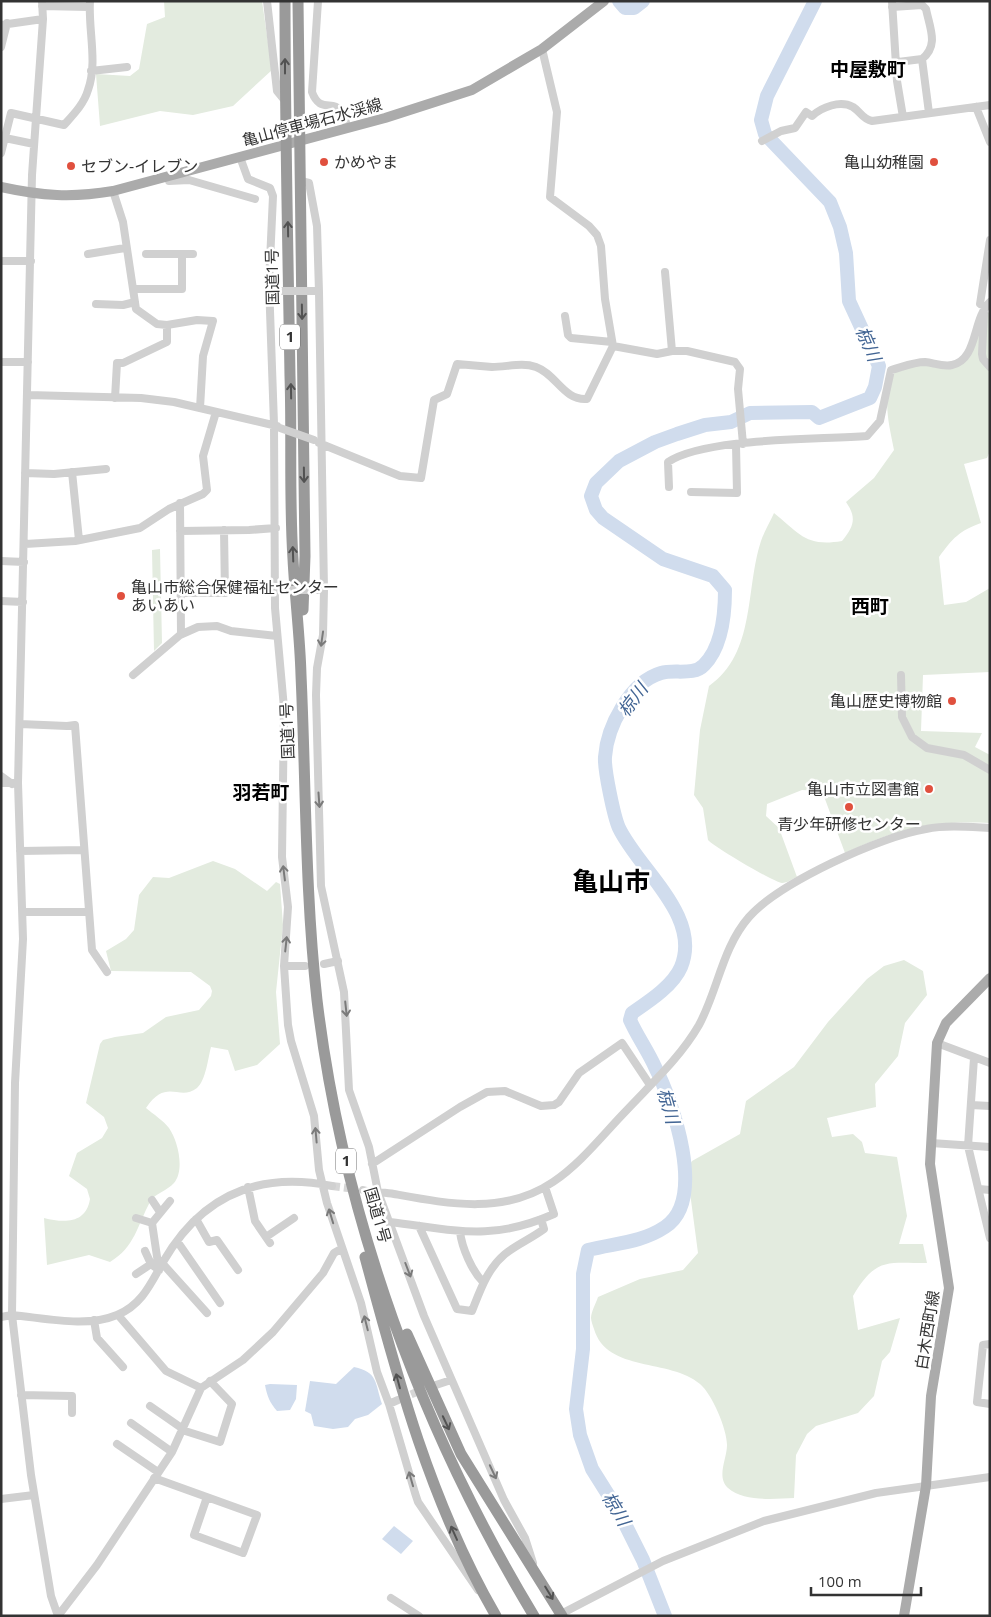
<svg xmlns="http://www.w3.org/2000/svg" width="991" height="1617" font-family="'Open Sans','Noto Sans JP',sans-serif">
<rect width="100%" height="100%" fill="#fff"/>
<path fill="#e3ebdf" d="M164,1H262L272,70L233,106L193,115L160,111L100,126L96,74L130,76L139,69L147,24L165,17Z
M990,310V451L987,458L964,464L981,523C959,531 953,538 939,557L944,605L966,602L990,588V672L923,675L921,731L982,733L975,747L990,755V823C930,820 899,828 845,853L822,791L802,790L767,804L766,816L779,828L797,877C792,879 787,883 782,883C775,883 711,845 708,840L703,808L694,795L700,730L709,686C756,653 745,590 761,541C764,532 770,522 774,513C800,534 806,547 842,541C854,526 857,518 846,502L874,478L894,450C889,424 881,396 895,372L913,366H957Z
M160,549L162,643L154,651L152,550Z
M213,861L235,869L267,891L276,882L280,884L283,925L276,992L280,1044L257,1065L235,1071L228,1050L211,1047C208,1058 206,1080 197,1088C179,1102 167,1077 146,1108C153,1114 164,1121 169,1128C178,1141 185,1170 174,1183C167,1191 155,1193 150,1202C137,1226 135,1247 110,1262L89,1255L47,1265L44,1218C64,1223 86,1224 90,1199L87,1189L69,1176L77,1153L102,1138L108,1128L104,1117L86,1103L100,1044L103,1040L115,1037L143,1033L166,1017L199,1010L211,996L212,991L210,986L191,972L111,971L106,951L126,939L134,930L139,895L153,877L169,878Z
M904,960L923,971L927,995L905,1023L898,1056L875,1084L876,1107L827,1118L832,1137L853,1134L862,1142L865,1153L897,1157L907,1216L899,1244H923L927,1263C887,1263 876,1257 853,1296L858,1330L900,1318L890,1352L882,1361L874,1396L858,1413L816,1426L807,1434L796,1455L794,1498C774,1499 744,1502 728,1488C716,1477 727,1459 727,1445C727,1429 712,1394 700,1384C670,1358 607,1373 594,1329C593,1326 591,1321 591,1318C591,1312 596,1303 598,1297L640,1279L683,1270L698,1253L687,1170L692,1161L740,1134L746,1101L794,1067L828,1022L867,979L884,966Z"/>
<path fill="#d0dced" d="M354,1367C378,1372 375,1383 382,1404L368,1415L355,1419L348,1427L333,1429L314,1426L311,1414L305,1411L310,1381L336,1384Z
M270,1384L297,1385L296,1399L290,1410L277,1411C270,1403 267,1396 265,1385Z
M394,1526L413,1541L401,1554L382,1539Z"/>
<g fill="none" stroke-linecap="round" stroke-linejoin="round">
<path stroke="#d0dced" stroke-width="14" d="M619,1L625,8H634L643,1
M665,1616L643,1560L619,1512L592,1469L580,1435L576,1409L583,1349V1274L588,1250C615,1243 641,1243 665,1227C707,1200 673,1102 655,1067C648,1051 637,1036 630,1020L632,1013C648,1002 673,986 681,967C702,916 639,870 619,828C614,817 604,769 605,757C607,727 630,682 661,673C674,669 694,676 704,665C722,647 725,614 725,590L713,576L663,559L603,518L596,510L591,496L596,483L619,461L655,442L677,434L705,425L731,422L750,413L812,412L819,418L870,398L875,387L879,366L849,301L846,253L840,227L830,202L765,134L761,120L767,96L815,1"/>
<path stroke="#d6d6d6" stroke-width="8" stroke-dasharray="8 4" stroke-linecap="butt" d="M332,1186L356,1189
M400,1399L424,1389"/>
<path stroke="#d0d0d0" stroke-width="8" d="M42,1L43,19L32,175L18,783L23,939L15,1083L12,1315L31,1475L51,1596L58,1616
M267,1L277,91L286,102
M318,1L312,92C320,114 333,99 342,112C345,116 346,123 347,127
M892,1L897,81L903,117
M42,6L89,7
M892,7L922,5L926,9C930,29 939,45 922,59L929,113
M1,25L43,19
M1,47L7,23
M898,62L922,59
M91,71L127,67
M976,107L990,142
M5,138L34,144
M762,141L781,131L795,128L806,112L812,116C822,107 840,100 853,107C861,112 862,119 872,121L990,105
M1,153L11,113L64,125C73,115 84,104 88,90C98,63 88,29 90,1
M240,157L248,179L270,188L273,196L269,283L274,424L275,608L284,708L282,857L288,907L284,966L288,1025L291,1041L314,1116L319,1170L327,1203L361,1303L377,1372L389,1404L415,1493L418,1502L478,1590
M168,176L169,181L189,180L255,199
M301,181L309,183L317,226L319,292L324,590L323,635L317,668L316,695L321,886L344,992L349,1090L369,1147L378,1192L424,1316L504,1500L525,1538L533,1563
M113,191L123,222L136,309L157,324L167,325
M88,254L125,248
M146,254H193
M1,261H31
M665,272L672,351
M133,289H182V254
M96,304L123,305L135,302
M985,306L980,304L990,240
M984,313L982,354L983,359L990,367
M565,316L568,335L571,338L612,342
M613,346L657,354L672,351H687L735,362L740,369L738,389L743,444
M1,362H28
M28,395L141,398L174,402L277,426
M115,398L117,363H123L167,342V325L197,320L213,321L203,356L200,408
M319,443L400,476L421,478L434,400L447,394L457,364C469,365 481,366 492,367C507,367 522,362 536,367C556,374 564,401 587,399L613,346L605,299L601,246L597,235L589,226L550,197L557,112L542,49
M72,472L79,540
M25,473L54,474L106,469
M669,487L668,462C706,437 818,440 867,436L880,421L891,370C902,367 914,362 925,362C934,363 943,367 952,365C978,360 972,319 990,302
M691,492L737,493L736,445
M180,503L181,634
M180,531L249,530L276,528
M25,544L75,541L140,528L169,509L203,494L207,490L203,456L216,412
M1,561L24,562
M181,593H225L224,530
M1,601L23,602
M133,675L180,635L198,627L217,626L231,631L277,636
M901,675L902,717L912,737L927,748L964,755L990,770
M20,724L67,726L75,725L92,950L107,972
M1,776L12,784
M1,783H18
M20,851L84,850
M23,912H89
M324,964L338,961
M284,966H305
M937,1043L990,1063
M974,1058L968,1146L990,1238
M971,1105L990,1106
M931,1143L990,1147
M372,1164L460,1107L487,1092L505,1091L541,1106L554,1105L559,1102L579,1073L622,1043L650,1085
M248,1187L255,1221L270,1243
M979,1189L990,1190
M363,1190C373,1193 384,1192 394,1194C449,1204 504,1215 553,1182C580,1164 601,1137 624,1113C650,1085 680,1058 699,1025C718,990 722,948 749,917C779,883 881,836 926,829C947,825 969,827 990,828
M152,1200L160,1212
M136,1218L152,1223
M196,1219L209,1242L217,1240L238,1270
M390,1222C456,1230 490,1242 554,1214L545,1187
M419,1226L457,1309L472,1311C480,1291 487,1269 505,1254C516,1245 532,1238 544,1229L541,1219
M460,1232C462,1248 472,1271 483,1282
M266,1237L294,1218
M177,1241L220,1303
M145,1251L151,1264
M162,1263L207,1313
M159,1270L152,1223L170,1201
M136,1274L151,1264L159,1270
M118,1315L166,1371L201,1388
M1,1317L12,1315C45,1318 86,1328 117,1315C142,1305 151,1283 163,1262C201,1196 258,1171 332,1186
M94,1320L97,1338L123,1367
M990,1344L983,1345L977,1402L990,1404
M436,1385L451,1380
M21,1395L72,1396V1413
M389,1404L398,1400
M150,1406L183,1429
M131,1423L172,1452
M182,1430L220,1442L232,1404L210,1381
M117,1444L158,1472
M154,1478L257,1515L243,1553L194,1535L207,1497
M1,1499L34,1495
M391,1598L419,1616
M58,1616L97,1565L172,1452L201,1388L243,1360L273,1332L323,1273L334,1253L341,1249
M557,1616L663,1561L764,1521L876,1493L990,1477"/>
<path stroke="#ababab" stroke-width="10" d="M1,187C42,196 72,198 113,191L385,118L472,90L542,49L604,1
M904,1616L926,1486L931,1396L949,1288L930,1164L937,1043L946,1023L990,978"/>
<path stroke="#9a9a9a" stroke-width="11" d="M285,1C285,126 288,251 290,376C292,437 289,498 293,559C295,598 300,637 301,675C306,784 305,892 317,1000C343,1217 421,1429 534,1616
M298,1L305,556L303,610
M365,1257C398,1381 431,1504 496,1616
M407,1334L461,1454L562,1616"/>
<path stroke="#d0d0d0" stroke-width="8" d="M273,291H317
M280,428L314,440
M283,590H320"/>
</g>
<defs><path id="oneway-shaft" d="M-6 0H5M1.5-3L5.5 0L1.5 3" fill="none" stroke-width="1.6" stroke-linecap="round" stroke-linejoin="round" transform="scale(1.25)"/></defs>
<g stroke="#525252">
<use href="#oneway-shaft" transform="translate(285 66) rotate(-90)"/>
<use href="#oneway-shaft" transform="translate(288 229) rotate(-91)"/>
<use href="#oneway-shaft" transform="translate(302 312) rotate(89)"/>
<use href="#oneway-shaft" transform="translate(291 391) rotate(-91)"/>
<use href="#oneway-shaft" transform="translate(304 475) rotate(89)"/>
<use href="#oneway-shaft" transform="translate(293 554) rotate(-92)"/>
<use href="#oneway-shaft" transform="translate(398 1381) rotate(-105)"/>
<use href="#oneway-shaft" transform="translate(446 1423) rotate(65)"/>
<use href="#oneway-shaft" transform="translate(454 1533) rotate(-114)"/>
<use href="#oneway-shaft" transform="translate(549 1593) rotate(59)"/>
</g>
<g stroke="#7a7a7a">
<use href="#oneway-shaft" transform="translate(322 639) rotate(98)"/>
<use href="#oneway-shaft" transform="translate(319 800) rotate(86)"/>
<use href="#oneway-shaft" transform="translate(284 873) rotate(-97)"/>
<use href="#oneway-shaft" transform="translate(286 944) rotate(-84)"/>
<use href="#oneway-shaft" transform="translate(346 1009) rotate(84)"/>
<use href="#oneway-shaft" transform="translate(316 1135) rotate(-95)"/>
<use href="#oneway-shaft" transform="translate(331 1216) rotate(-107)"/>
<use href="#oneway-shaft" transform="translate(408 1270) rotate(69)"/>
<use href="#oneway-shaft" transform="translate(366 1323) rotate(-104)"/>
<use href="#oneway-shaft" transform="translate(493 1472) rotate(65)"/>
<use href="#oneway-shaft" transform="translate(411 1479) rotate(-106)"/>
</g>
<g fill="#e0503e" stroke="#fff" stroke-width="2">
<circle cx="324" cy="162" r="5"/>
<circle cx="934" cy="162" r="5"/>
<circle cx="71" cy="166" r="5"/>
<circle cx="121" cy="596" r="5"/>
<circle cx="952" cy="701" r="5"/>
<circle cx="929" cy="789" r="5"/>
<circle cx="849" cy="807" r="5"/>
</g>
<g text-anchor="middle" stroke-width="5" stroke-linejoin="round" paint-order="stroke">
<g fill="#fff" stroke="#707070" stroke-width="1">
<rect x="280" y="324.5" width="20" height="25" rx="4"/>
<rect x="336" y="1148.5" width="20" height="25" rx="4"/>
</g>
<g font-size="15" font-weight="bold" fill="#333">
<text x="290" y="342">1</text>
<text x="346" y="1166">1</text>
</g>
<g font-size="16" fill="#333" stroke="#fff">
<text transform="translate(312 122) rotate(-15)" y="6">亀山停車場石水渓線</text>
<text transform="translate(272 277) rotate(-91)" y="6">国道1号</text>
<text transform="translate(287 731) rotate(-92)" y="6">国道1号</text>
<text transform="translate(378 1215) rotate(74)" y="6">国道1号</text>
<text transform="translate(927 1330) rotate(-81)" y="6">白木西町線</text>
</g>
<g font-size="16" fill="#333" stroke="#fff" text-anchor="start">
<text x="334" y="168">かめやま</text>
<text x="924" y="168" text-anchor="end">亀山幼稚園</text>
<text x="81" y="172">セブン-イレブン</text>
<text x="131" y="593">亀山市総合保健福祉センター<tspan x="131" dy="18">あいあい</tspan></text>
<text x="942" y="707" text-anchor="end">亀山歴史博物館</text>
<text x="919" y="795" text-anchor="end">亀山市立図書館</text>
<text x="849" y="830" text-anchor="middle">青少年研修センター</text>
</g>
<g font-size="18" font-style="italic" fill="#426594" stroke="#fff">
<text transform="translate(868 344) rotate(67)" y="6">椋川</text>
<text transform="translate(633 700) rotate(-53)" y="6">椋川</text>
<text transform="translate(668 1106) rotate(74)" y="6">椋川</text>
<text transform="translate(616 1509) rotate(59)" y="6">椋川</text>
</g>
<g font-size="19" font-weight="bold" fill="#000" stroke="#fff">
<text x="868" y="76">中屋敷町</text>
<text x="870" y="613">西町</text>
<text x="261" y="799">羽若町</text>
</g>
<g font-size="26" font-weight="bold" fill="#000" stroke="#fff">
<text x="611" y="891">亀山市</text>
</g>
</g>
<rect width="991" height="1617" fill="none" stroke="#333333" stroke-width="5"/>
<path d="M811 1587v8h110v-8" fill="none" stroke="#333333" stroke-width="2.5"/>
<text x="818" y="1587" font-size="15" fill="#333333" stroke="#ffffff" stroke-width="4" paint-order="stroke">100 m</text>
</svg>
